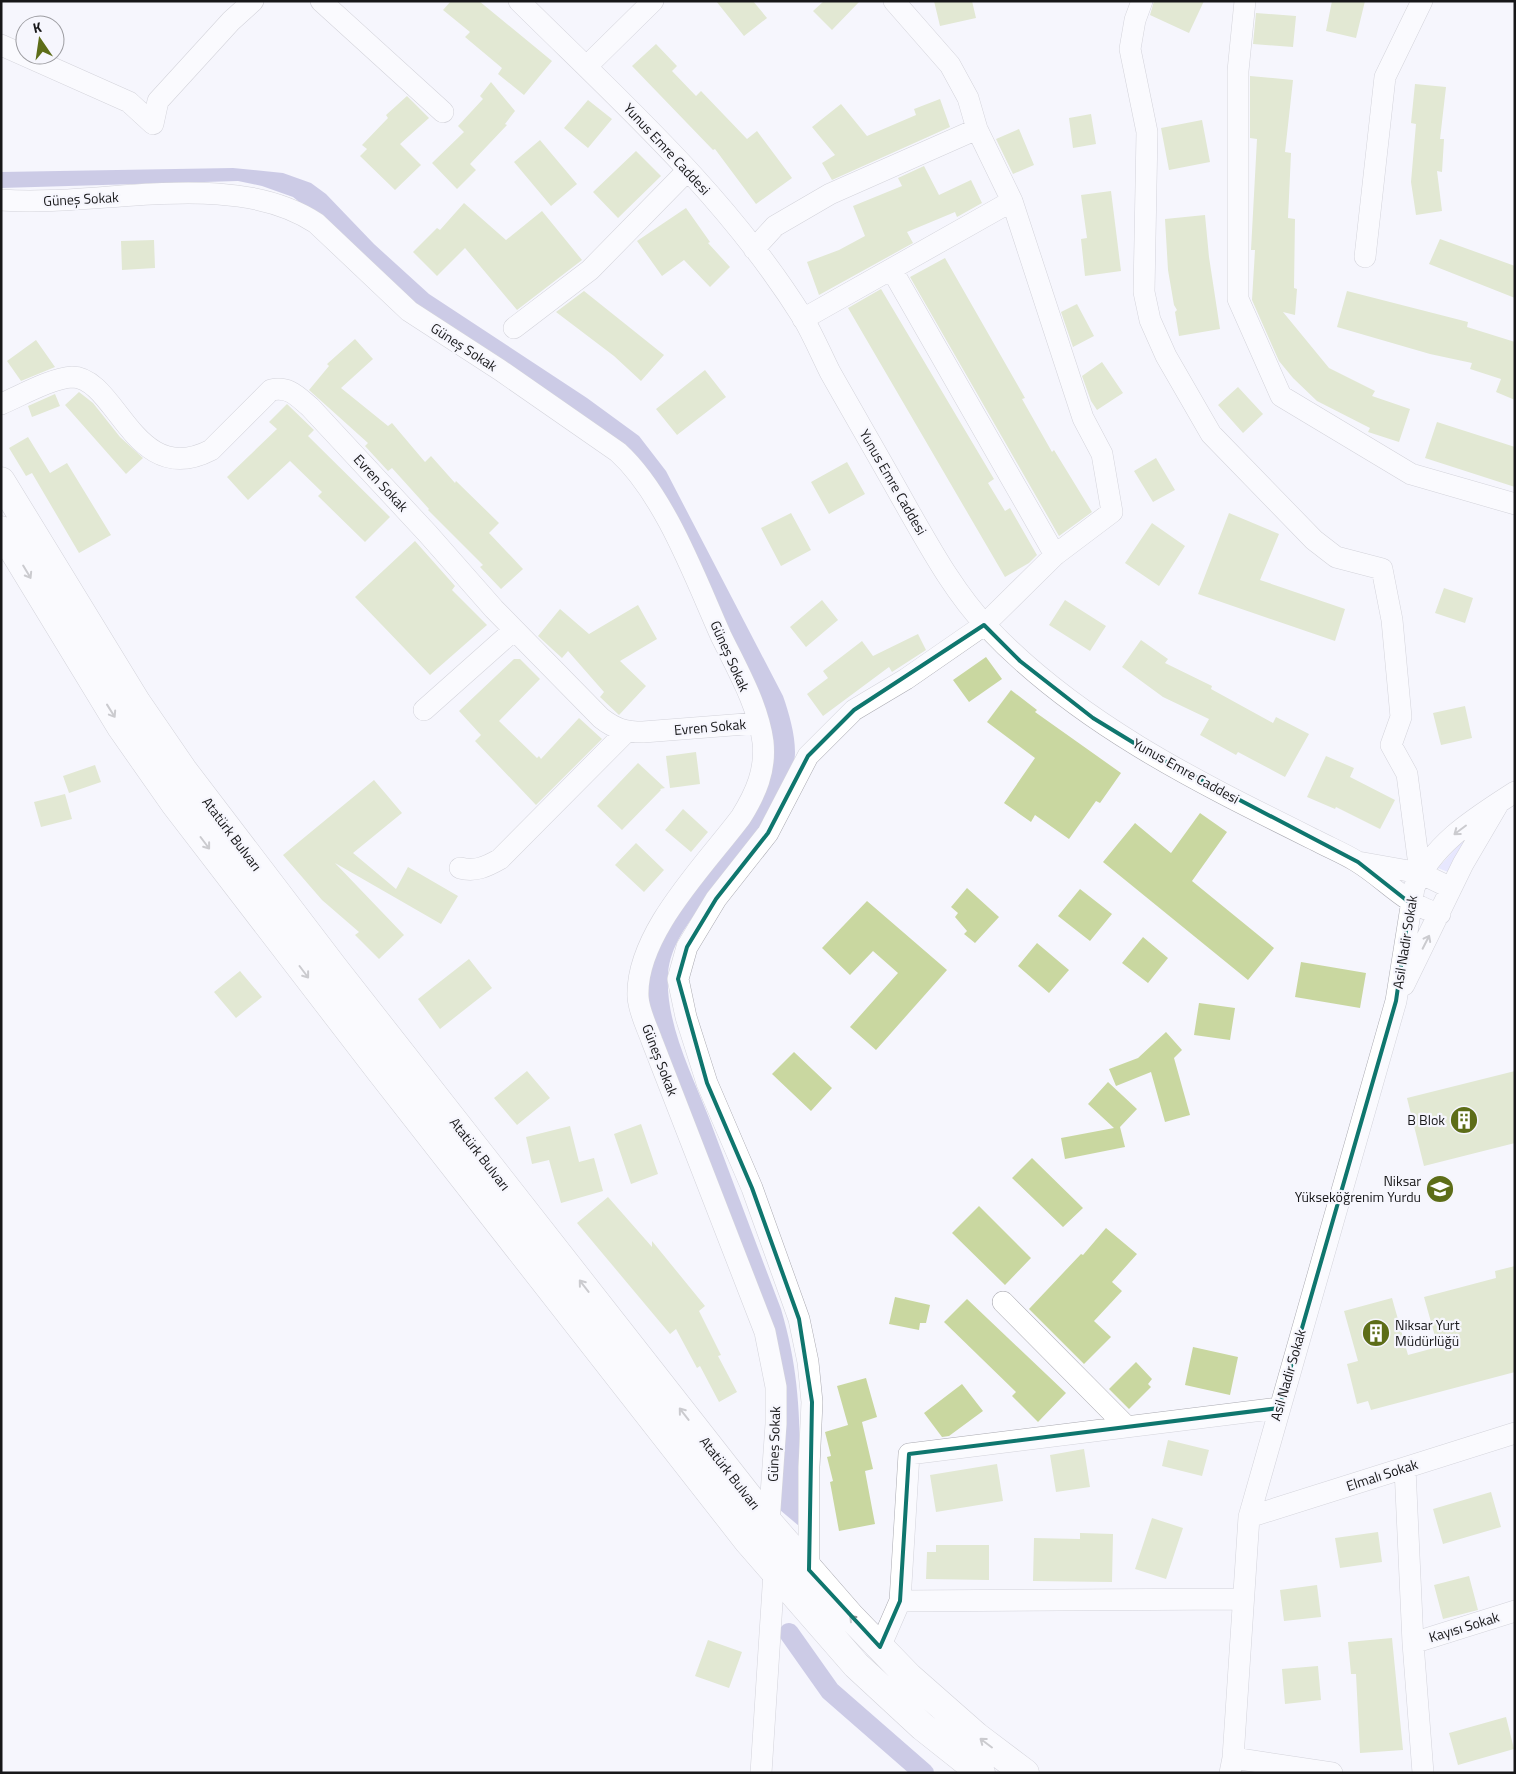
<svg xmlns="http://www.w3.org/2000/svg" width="1516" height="1774" font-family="'Titillium Web',sans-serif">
<rect width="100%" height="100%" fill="#f6f6fd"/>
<path fill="#d4d4ff" d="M1475,827L1448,872L1438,868Z"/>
<path fill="#9a98cb" d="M233,168L283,173L311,183L326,194L374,244L429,294L587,398L639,436L666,471L783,696C789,713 795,734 795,752C795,796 732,866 705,901C688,923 670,946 668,974C665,1023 692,1074 709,1118C733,1182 757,1246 781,1309C804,1386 800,1447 799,1526L780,1510L781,1388L655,1032L647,990L655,948L770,754L646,468L411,303L312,212L293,197L262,186L238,181L1,188V172Z"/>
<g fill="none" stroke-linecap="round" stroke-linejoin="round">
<path stroke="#9a98cb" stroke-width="20" d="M789,1633L830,1691L924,1773"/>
</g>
<path fill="#c9d7a0" d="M451,1H479L552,61L524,95L498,74L502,68L465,37L470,32L443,10Z
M716,1H753L767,18L744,36Z
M824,1H860L832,30L813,11Z
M934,1H972L976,18L940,26Z
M1154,1H1204L1189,33L1150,15Z
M1332,1H1365L1356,38L1326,31Z
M1256,13L1296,16L1293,47L1253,44Z
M656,44L677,66L672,71L696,96L701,91L747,139L757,131L792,178L756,204L715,149L713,150L632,66Z
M1250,76L1293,80L1285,152L1291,153L1288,218L1295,219L1294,288L1297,289L1295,315L1283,312L1329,368L1375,391L1372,396L1410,409L1399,442L1368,432L1370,428L1317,401L1293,378L1279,361L1252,300L1255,250H1251L1257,139L1250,138Z
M491,82L515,111L505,124L507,125L470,164L476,170L457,189L432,163L464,132L458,126L483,99L480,96Z
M1415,84L1446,87L1440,139H1444L1442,172L1437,171L1442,211L1416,215L1411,182L1416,124L1411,123Z
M407,96L429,118L400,144L421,165L395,190L360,156L367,149L362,145L388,118L386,115Z
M940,99L950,127L832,180L822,163L835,155L812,127L841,104L867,136L916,115L914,109Z
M588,100L612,119L588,148L564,128Z
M1091,114L1096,144L1073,148L1069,118Z
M1202,120L1210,162L1169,170L1161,128Z
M1019,129L1034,165L1013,174L996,139Z
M540,140L577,184L551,206L514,162Z
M636,151L661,176L618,218L593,192Z
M924,166L939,195L971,180L982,203L957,217L955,212L907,232L913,243L819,295L807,262L839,250L865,236L853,206L902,186L898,178Z
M1111,191L1121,271L1085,276L1081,239L1087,238L1081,195Z
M464,203L506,240L542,211L582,260L517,310L465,248L437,276L413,252L437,228L440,230Z
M686,208L710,242L708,243L730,267L710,287L684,260L662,276L637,241Z
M1205,215L1209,257L1220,329L1179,336L1175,312L1177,310L1174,305L1168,270L1165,219Z
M1440,239L1515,266V298L1429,264Z
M154,240L155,268L122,270L121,241Z
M945,258L1025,398L1022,399L1052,452L1054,450L1092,512L1059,536L910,277Z
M881,289L994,479L988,483L1005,511L1010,508L1037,555L1029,563L1005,577L848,308Z
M584,291L664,355L641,381L614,356L556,312Z
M1347,291L1468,322L1467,327L1515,342V400L1496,392L1501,379L1470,369L1472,363L1430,354L1337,327Z
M1077,304L1094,336L1073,347L1061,312Z
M355,339L373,359L341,388L388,426L392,423L425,462L431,456L455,483L456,481L499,523L489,533L523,569L501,589L480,567L483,565L428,510L429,509L392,468L388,471L365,446L368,443L309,390L329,366L327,364Z
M36,340L55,367L21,381L7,361Z
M1102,362L1123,393L1097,410L1091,401L1082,376Z
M705,370L726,397L677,435L656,409Z
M1238,387L1263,414L1243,433L1218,405Z
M79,392L93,403L120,437L143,458L126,474L65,405Z
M55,394L60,406L32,417L28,406Z
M287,404L314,430L308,436L390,517L365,542L318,496L322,492L290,461L248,500L227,477L277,429L269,422Z
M1437,422L1515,447V487L1425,458Z
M28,437L50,473L67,463L111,535L79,553L32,473L26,476L9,448Z
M1156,458L1175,490L1153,502L1134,471Z
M847,462L865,494L829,514L811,482Z
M791,513L811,550L781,566L761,528Z
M1229,513L1279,534L1260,580L1345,609L1335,641L1198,594Z
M1152,523L1185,546L1159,586L1125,563Z
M415,541L455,586L452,590L487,625L430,675L355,597Z
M1444,588L1473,598L1465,623L1435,613Z
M822,600L838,620L806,647L790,627Z
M1065,600L1106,626L1090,651L1049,625Z
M638,605L657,639L620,661L646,686L619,715L600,697L604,692L568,651L562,658L538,636L560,609L589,634Z
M918,634L926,650L892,672L889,667L823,716L807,694L828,678L823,671L862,641L873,656Z
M1141,640L1168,659L1165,663L1212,686L1211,689L1273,723L1276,717L1309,734L1285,777L1238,752L1236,755L1200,735L1209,719L1163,697L1122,667Z
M986,657L1002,679L969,702L953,680Z
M514,659H520L540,679L499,721L537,758L539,756L541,759L579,718L602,739L536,805L475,741L481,735L459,711Z
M1011,690L1037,710L1035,712L1121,773L1100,803L1096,801L1069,839L1035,815L1031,822L1004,803L1035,758L987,722Z
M1465,706L1472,738L1441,745L1433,713Z
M696,752L700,784L670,788L666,756Z
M1326,756L1354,768L1350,777L1395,800L1380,829L1336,807L1335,809L1307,797Z
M638,763L665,788L660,789L661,790L622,830L597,806Z
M95,765L101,782L69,793L63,776Z
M374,780L402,813L353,853L396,889L408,867L458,896L441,924L335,863L404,935L379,959L355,935L359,932L322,900L283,855Z
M65,794L72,819L41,827L34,802Z
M683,809L708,832L691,852L665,830Z
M1200,813L1227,832L1192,881L1274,948L1248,980L1103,862L1135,823L1171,853Z
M636,843L664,870L644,892L615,865Z
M967,888L999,917L975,943L964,934L967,931L955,917L958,913L951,907Z
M1080,889L1112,914L1090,941L1058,916Z
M867,901L947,970L876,1050L850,1027L898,973L873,951L850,975L822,948Z
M1143,937L1168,958L1148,983L1122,963Z
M1037,943L1069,970L1049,993L1018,966Z
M469,959L492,988L440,1029L418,999Z
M1301,962L1366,973L1360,1008L1295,997Z
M240,971L262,997L236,1018L214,992Z
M1199,1003L1235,1008L1230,1040L1194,1035Z
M1166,1032L1182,1050L1174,1058L1190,1115L1165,1122L1151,1072L1116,1086L1109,1069L1138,1058Z
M794,1052L832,1088L811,1111L772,1074Z
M527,1071L550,1098L517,1125L494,1098Z
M1515,1071V1143L1424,1166L1407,1098Z
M1108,1082L1137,1109L1120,1127L1125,1147L1065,1159L1061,1138L1114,1128L1088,1104Z
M641,1124L658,1174L631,1184L614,1134Z
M570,1126L579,1162L594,1158L603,1191L561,1203L549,1160L532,1164L526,1137Z
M1032,1158L1083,1208L1063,1227L1012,1178Z
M608,1197L652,1247V1241L705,1306L699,1311L721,1355L718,1356L737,1392L719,1402L700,1366L697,1368L676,1329L670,1334L577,1223Z
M979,1206L1031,1258L1005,1285L952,1233Z
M1106,1228L1137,1254L1112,1282L1122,1291L1094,1321L1111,1337L1084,1364L1029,1309L1081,1254L1083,1255Z
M1515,1266V1372L1371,1410L1368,1401L1357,1404L1347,1364L1358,1361L1344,1311L1392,1298L1408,1355L1438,1347L1424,1297L1496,1278L1495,1271Z
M895,1297L930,1305L926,1323H920L919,1330L889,1324Z
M967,1299L1066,1393L1038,1422L1012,1396L1016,1392L944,1322Z
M1193,1347L1238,1357L1230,1395L1185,1385Z
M1136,1362L1152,1379L1148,1384L1151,1387L1129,1409L1109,1389Z
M866,1378L877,1417L862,1422L873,1469L865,1471L875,1524L839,1531L830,1482L833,1481L827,1457L831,1456L825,1432L848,1425L837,1386Z
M962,1384L983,1411L949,1436L942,1437L924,1413Z
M1168,1440L1209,1450L1202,1476L1162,1466Z
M1084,1449L1090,1487L1056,1492L1050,1455Z
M997,1464L1003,1501L936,1512L930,1475Z
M1491,1492L1501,1527L1443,1544L1433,1509Z
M1152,1518L1183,1528L1166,1579L1135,1569Z
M1378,1532L1382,1562L1340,1568L1335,1538Z
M1080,1533L1113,1534L1112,1582L1033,1581L1034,1538L1080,1539Z
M936,1545H989V1580L926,1579L927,1552H936Z
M1469,1576L1478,1610L1443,1619L1434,1585Z
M1317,1585L1321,1617L1284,1621L1280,1590Z
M1392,1638L1403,1750L1360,1753L1356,1674H1351L1348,1642Z
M708,1640L742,1652L729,1688L695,1676Z
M1318,1666L1321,1700L1285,1704L1282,1669Z
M1506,1717L1514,1749L1458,1765L1449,1733Z"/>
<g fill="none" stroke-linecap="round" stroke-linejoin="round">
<defs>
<path id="minor" d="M321,1L443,112
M519,1C620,101 727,196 803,318C813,335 821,354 830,372C856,418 883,464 909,511C932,551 955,593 987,627C1077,723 1198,782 1315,840C1328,847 1343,853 1356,861C1386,879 1405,905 1440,914
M1142,1L1135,20L1130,49L1147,132L1144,292L1150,320L1166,356L1211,434L1314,540L1336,557L1382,569L1392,620L1401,717L1391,745L1407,774L1420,873
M1245,1L1238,71V299L1281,396L1411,474L1515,504
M1,45L129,102L153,124L158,101L231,21L253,1
M587,66L653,1
M1,200C98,208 231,167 316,223L409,311L500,370L618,452C665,495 695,578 721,636C737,669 758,705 763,742C766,770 756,793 741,817C706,864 635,934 638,997C639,1012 647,1027 652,1041L765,1332L776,1387V1424L769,1523
M754,249L775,226L830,194L977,129
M1365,257L1385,77L1422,1
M892,270L1055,555
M803,319L1012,201
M514,328L590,270L688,170
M1,404C20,396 52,378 72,377C117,377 134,490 211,450L271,390C289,386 297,396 310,407L428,534L494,609L601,718C615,729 625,732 643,732L758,723
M424,710L514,630
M1358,862L1420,873L1451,888
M460,868C475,872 486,867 500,859L626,732
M1404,985L1463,864L1497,806
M1003,1302L1127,1427
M1405,1468L1413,1643L1423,1773
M1249,1517L1515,1433
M809,1570V1467L812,1402L808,1362L799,1319L752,1188L707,1083L686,1017L678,979L687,947L716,899L768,833L808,756L854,710L906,679L984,625L1055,555L1112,512L1102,454L1083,418L1012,201L977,129L968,98L950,65L894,1
M900,1601L909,1454L1279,1408
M1413,1643L1515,1611
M880,1647L900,1601L1242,1599
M1233,1758L1332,1773
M761,1773L774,1572
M1230,1773L1233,1758L1249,1517L1396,1001L1414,888C1433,843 1475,818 1515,792"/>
<path id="major" d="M1,481L137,703L183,770L334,968L769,1523L850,1616L909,1677L976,1736L1025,1773
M1,530L121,727L175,804L381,1072L748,1541L856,1665L923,1727L981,1773"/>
</defs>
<use href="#minor" stroke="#aaaab1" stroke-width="22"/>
<use href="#major" stroke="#aaaab1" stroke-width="29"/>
<use href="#minor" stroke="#fff" stroke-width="21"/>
<use href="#major" stroke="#fff" stroke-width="28"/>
</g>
<defs><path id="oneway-shaft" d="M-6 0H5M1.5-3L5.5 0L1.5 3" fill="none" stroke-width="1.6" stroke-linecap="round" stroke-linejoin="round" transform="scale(1.25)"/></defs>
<g stroke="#979798">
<use href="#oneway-shaft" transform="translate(27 572) rotate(59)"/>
<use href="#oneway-shaft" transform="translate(111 711) rotate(58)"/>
<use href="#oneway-shaft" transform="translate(1460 830) rotate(143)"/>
<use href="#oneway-shaft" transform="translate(205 843) rotate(53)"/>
<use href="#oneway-shaft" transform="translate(1426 942) rotate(-63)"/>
<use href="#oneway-shaft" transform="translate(304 972) rotate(53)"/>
<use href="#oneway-shaft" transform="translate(584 1286) rotate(-128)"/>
<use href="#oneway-shaft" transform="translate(684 1414) rotate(-128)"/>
<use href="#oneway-shaft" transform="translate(855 1621) rotate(-134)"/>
<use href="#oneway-shaft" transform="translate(986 1743) rotate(-143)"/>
</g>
<path d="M0 0H1516V1774H0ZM984,625L1020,661L1093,718L1152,754L1358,862L1410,903L1396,1001L1279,1408L909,1454L900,1601L880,1647L809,1570L812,1402L799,1319L752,1188L707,1083L678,979L687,947L716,899L768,833L808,756L854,710Z" fill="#f6f6fd" fill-opacity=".55" fill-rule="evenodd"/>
<path fill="none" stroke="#0f766e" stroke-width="4" stroke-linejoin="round" d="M984,625L1020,661L1093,718L1152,754L1358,862L1410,903L1396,1001L1279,1408L909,1454L900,1601L880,1647L809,1570L812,1402L799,1319L752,1188L707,1083L678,979L687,947L716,899L768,833L808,756L854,710Z"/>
<defs>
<symbol id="building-disc" viewBox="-11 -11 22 22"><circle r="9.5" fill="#5d6d18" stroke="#f6f6fd"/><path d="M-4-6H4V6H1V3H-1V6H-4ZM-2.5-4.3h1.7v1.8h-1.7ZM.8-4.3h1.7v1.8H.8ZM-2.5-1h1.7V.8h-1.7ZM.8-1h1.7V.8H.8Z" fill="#fff"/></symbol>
<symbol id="school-disc" viewBox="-11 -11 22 22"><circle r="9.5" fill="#5d6d18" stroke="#f6f6fd"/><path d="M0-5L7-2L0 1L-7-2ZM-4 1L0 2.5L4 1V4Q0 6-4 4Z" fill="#fff"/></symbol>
</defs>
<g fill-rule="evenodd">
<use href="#building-disc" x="1448" y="1104" width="32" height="32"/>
<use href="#school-disc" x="1424" y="1173" width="32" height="32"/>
<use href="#building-disc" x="1360" y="1317" width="32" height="32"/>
</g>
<g text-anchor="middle" stroke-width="4.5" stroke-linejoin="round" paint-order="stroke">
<g font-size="14" fill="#171719" stroke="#f6f6fd">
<text transform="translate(667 149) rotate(47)" y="5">Yunus Emre Caddesi</text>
<text transform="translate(81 199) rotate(-3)" y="5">Güneş Sokak</text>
<text transform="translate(464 347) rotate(33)" y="5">Güneş Sokak</text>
<text transform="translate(893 482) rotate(60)" y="5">Yunus Emre Caddesi</text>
<text transform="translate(381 483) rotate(47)" y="5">Evren Sokak</text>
<text transform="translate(730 656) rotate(66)" y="5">Güneş Sokak</text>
<text transform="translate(710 727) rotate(-5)" y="5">Evren Sokak</text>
<text transform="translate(1186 771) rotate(29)" y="5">Yunus Emre Caddesi</text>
<text transform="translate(232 834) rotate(53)" y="5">Atatürk Bulvarı</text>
<text transform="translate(1405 942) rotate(-81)" y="5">Asil Nadir Sokak</text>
<text transform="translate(660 1060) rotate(69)" y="5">Güneş Sokak</text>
<text transform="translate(480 1154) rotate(52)" y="5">Atatürk Bulvarı</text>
<text transform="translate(1288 1375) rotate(-74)" y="5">Asil Nadir Sokak</text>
<text transform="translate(774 1444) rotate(-88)" y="5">Güneş Sokak</text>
<text transform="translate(730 1473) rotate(52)" y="5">Atatürk Bulvarı</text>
<text transform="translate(1382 1475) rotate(-18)" y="5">Elmalı Sokak</text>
<text transform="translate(1464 1627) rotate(-17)" y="5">Kayısı Sokak</text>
</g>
<g font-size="14" fill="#171719" stroke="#f6f6fd" text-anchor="end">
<text x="1445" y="1125">B Blok</text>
<text x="1421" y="1186">Niksar<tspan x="1421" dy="16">Yükseköğrenim Yurdu</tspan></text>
<text x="1395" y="1330" text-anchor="start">Niksar Yurt<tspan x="1395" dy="16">Müdürlüğü</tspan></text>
</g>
</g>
<rect width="1516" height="1774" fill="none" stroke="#171719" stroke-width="5"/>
<g transform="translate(40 40) rotate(347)"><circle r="24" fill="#f6f6fd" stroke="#9d9da2"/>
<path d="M0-4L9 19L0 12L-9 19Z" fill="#5d6d18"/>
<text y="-8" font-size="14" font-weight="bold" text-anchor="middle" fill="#171719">K</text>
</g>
</svg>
